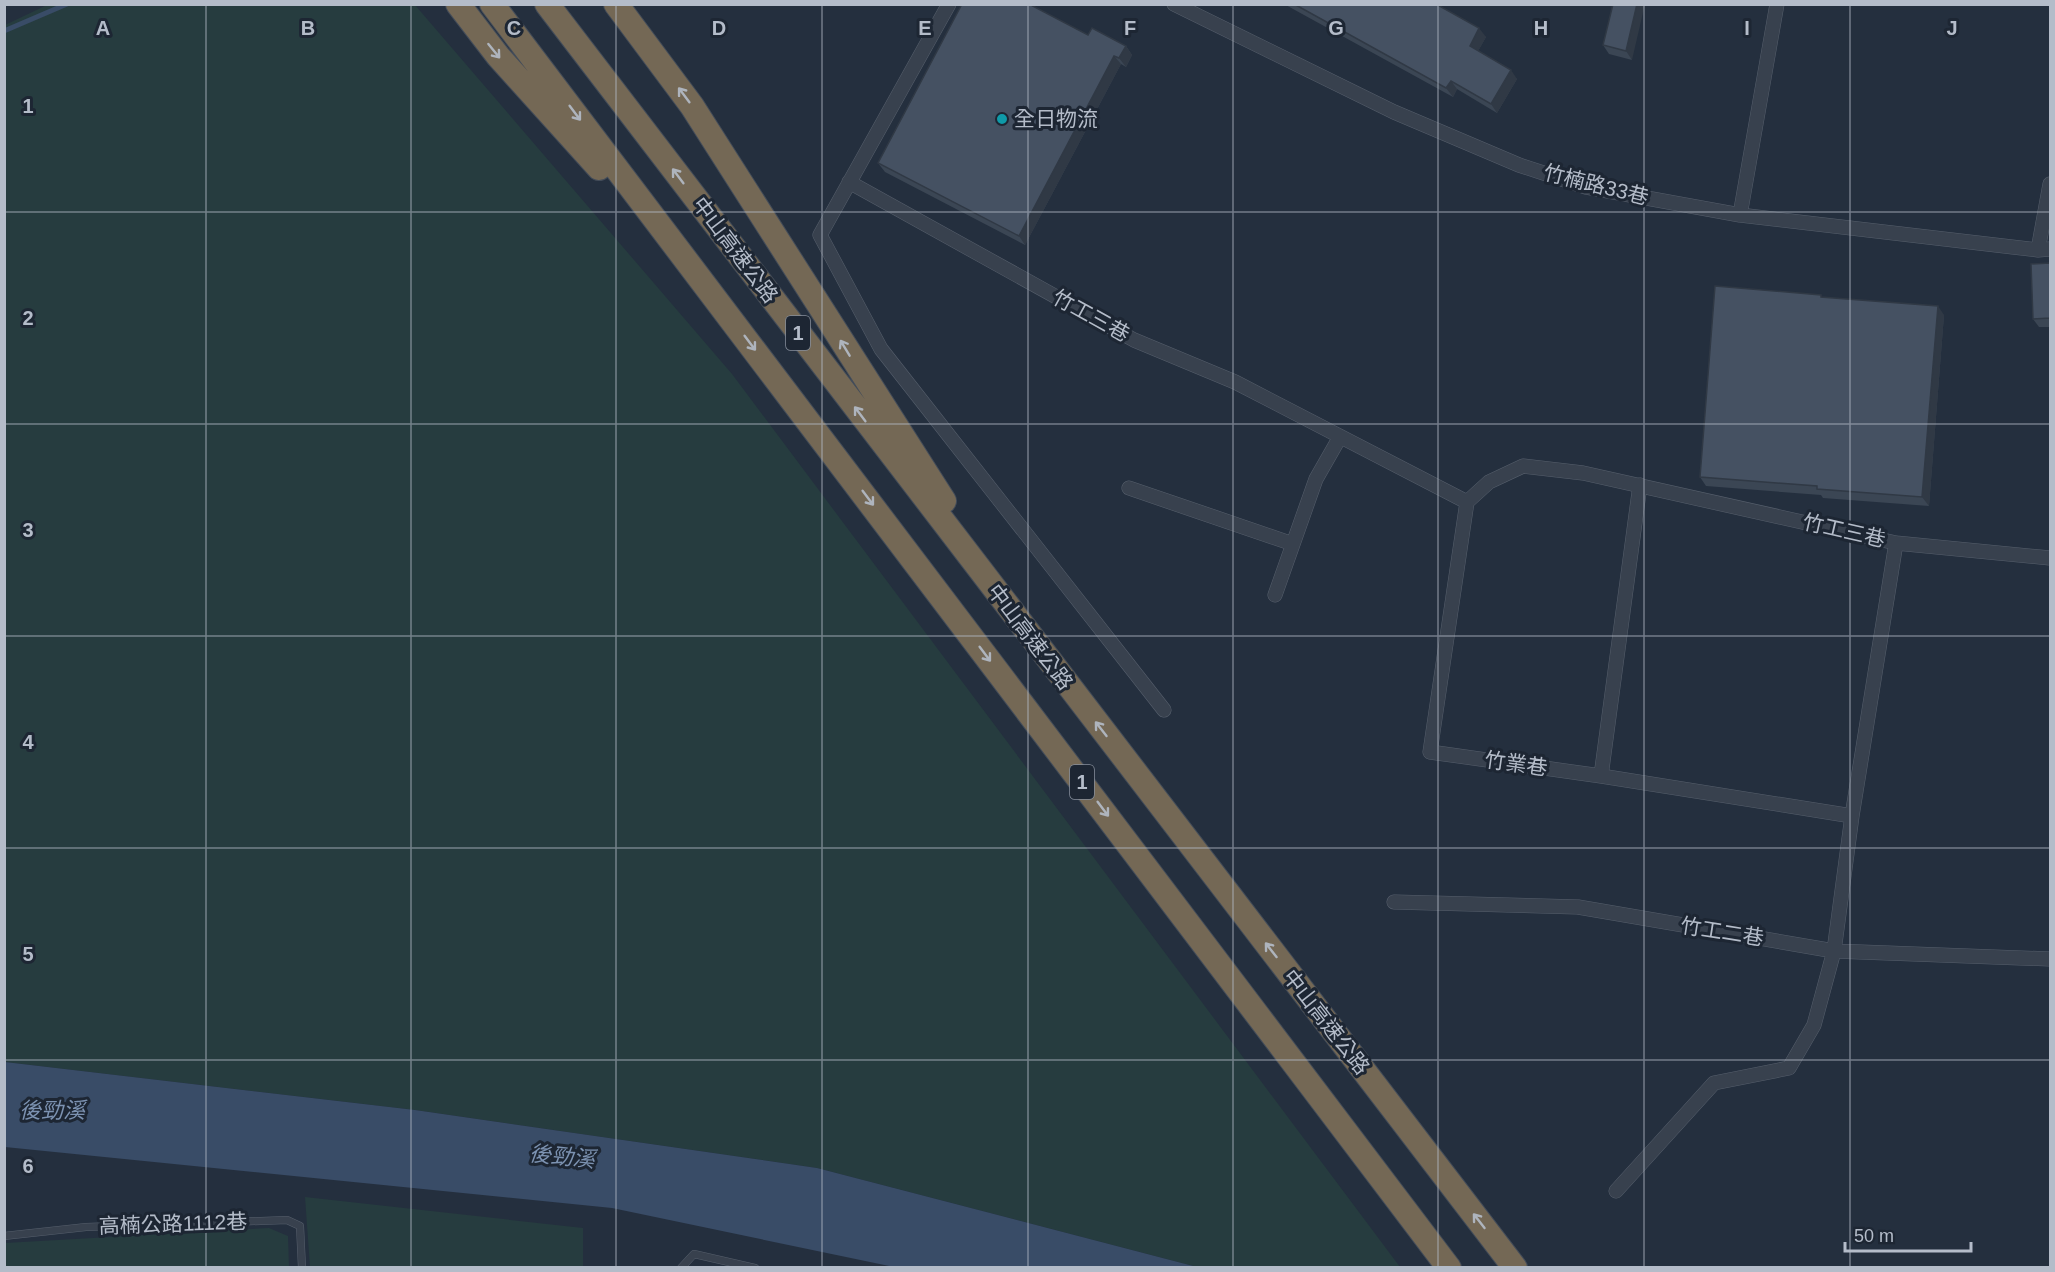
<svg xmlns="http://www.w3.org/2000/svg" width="2055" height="1272" font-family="Arial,'Noto Sans TC',sans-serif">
<rect width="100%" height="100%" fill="#242f3e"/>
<path fill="#263c3f" d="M47,5H415L732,374L1400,1267H1197L817,1168L415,1110L5,1062V25Z
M305,1197L583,1228V1267H310Z
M269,1228L288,1236L289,1267H5V1243Z"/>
<path fill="#394c67" d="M5,1062L415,1110L817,1168L1197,1267H894L612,1208L5,1147Z"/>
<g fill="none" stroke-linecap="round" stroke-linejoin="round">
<path stroke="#394c67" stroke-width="5" d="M4,31L67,4"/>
<defs>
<path id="service" d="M4,1236L86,1227L287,1220L300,1226L302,1268
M681,1268L694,1254L755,1268"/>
<path id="minor" d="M949,4L820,235L881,349L1164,710
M1174,4L1394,112L1519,165L1586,187L1740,215L2038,250L2050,249
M849,182L1134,340L1235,382L1467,502
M1740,215L1777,4
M2038,250L2050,184
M1129,488L1293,544
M1467,502L1430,752L1601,776L1852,816
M1467,502L1489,482L1523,466L1583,473L1896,543L2050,558
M1275,595L1316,479L1340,437
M1601,776L1640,485
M1394,902L1578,907L1834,951L2050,959
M1616,1191L1714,1083L1789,1068L1814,1025L1834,951L1852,816L1896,543"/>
<path id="motorway" d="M458,4L498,56L599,168
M492,4L1449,1268
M547,4L1515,1268
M616,4L692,106L944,501"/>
</defs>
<use href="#service" stroke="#565f6c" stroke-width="8"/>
<use href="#minor" stroke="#565f6c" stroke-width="15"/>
<use href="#motorway" stroke="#434c59" stroke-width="26"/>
<use href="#service" stroke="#38414e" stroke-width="7"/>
<use href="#minor" stroke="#38414e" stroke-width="14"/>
<use href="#motorway" stroke="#746855" stroke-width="24"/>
</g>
<path fill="#3b4654" d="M1284,4H1436L1486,37L1478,51L1517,79L1497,113L1457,89L1453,97Z
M1613,4L1632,60L1609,54L1603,45Z
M1088,35L1126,46L1132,55L1126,67L1121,64L1025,245L885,172L878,163Z
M2050,263V327H2039L2033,319Z
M1823,297L1944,315L1929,506L1823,498L1821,495L1706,486L1700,477Z"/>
<path fill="#303945" d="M1637,4H1645L1632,60L1626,51Z
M1479,28L1486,37L1476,55L1470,46Z
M1126,46L1132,55L1126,67L1119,58Z
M1114,56L1121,64L1025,245L1019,236Z
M1511,70L1517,79L1497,113L1491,104Z
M1451,81L1457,89L1453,97L1446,88Z
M1938,306L1944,315L1929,506L1922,497Z"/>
<path fill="#455162" stroke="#303945" stroke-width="1.5" d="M962,4H1029L1088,35L1092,28L1126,46L1119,58L1114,56L1019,236L878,163Z
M1294,4H1436L1479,28L1470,46L1511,70L1491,104L1451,81L1446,88Z
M1613,4H1637L1626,51L1603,45Z
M2050,263V318L2033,319L2031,264Z
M1715,286L1821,295V297L1938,306L1922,497L1817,489V486L1700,477Z"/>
<defs><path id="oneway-shaft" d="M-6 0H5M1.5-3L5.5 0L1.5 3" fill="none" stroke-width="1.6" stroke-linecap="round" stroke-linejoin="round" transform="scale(1.5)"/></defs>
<g stroke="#aeb4bd">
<use href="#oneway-shaft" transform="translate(494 51) rotate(51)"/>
<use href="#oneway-shaft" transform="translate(684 95) rotate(-127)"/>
<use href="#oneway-shaft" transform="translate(575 113) rotate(53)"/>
<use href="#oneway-shaft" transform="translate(678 176) rotate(-127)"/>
<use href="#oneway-shaft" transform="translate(750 343) rotate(53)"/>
<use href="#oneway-shaft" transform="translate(845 348) rotate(-121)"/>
<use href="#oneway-shaft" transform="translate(860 414) rotate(-127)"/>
<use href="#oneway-shaft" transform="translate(868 498) rotate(53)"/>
<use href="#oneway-shaft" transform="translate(985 654) rotate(53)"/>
<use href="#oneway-shaft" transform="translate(1101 729) rotate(-128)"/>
<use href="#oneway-shaft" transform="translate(1103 809) rotate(53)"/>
<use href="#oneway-shaft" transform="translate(1271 950) rotate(-128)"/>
<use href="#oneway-shaft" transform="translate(1479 1221) rotate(-128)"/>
</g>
<path fill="none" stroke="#b4bcc9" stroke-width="1.5" stroke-opacity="0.55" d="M206,4V1268M411,4V1268M616,4V1268M822,4V1268M1028,4V1268M1233,4V1268M1438,4V1268M1644,4V1268M1850,4V1268M4,212H2050M4,424H2050M4,636H2050M4,848H2050M4,1060H2050"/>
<circle fill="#0f9aa8" stroke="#1d2633" stroke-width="2" cx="1002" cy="119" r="6"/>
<g text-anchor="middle" stroke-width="6" stroke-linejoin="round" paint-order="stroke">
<g fill="#1d2633" stroke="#878f9c" stroke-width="1.5">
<rect x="786" y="316" width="24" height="34" rx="4.5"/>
<rect x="1070" y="765" width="24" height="34" rx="4.5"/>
</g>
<g font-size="20" font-weight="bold" fill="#b4bcc9">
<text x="798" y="340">1</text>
<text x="1082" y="789">1</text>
</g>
<g font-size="21" fill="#b4bcc9" stroke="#1d2633" text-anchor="start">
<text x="1014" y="126">全日物流</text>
</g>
<g font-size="21" fill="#b4bcc9" stroke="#1d2633">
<text transform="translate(1596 185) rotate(14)" y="7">竹楠路33巷</text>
<text transform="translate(735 250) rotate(53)" y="7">中山高速公路</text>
<text transform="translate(1091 316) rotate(29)" y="7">竹工三巷</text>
<text transform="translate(1844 531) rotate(13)" y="7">竹工三巷</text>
<text transform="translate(1030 637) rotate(53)" y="7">中山高速公路</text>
<text transform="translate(1516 764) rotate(8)" y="7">竹業巷</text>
<text transform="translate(1722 932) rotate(9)" y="7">竹工二巷</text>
<text transform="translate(1326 1022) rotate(52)" y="7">中山高速公路</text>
<text transform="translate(173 1224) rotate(-2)" y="7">高楠公路1112巷</text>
</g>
<g font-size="22" font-style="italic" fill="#7c92b1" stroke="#1d2633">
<text x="52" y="1118">後勁溪</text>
<text transform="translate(562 1156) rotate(6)" y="8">後勁溪</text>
</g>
</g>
<g font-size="20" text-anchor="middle" font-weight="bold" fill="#b4bcc9" stroke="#1d2633" stroke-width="6" stroke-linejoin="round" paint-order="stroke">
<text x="103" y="35">A</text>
<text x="308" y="35">B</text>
<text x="514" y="35">C</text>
<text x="719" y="35">D</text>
<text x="925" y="35">E</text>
<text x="1130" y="35">F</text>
<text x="1336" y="35">G</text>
<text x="1541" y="35">H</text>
<text x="1747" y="35">I</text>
<text x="1952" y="35">J</text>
<text x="28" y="113">1</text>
<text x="28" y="325">2</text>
<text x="28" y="537">3</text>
<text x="28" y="749">4</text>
<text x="28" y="961">5</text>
<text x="28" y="1173">6</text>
</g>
<rect width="2055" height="1272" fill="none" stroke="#b4bcc9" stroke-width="12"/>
<path d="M1845 1242v9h126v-9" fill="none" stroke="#b4bcc9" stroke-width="3"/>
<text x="1854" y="1242" font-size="18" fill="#b4bcc9" stroke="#1d2633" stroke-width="4.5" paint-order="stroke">50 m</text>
</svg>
